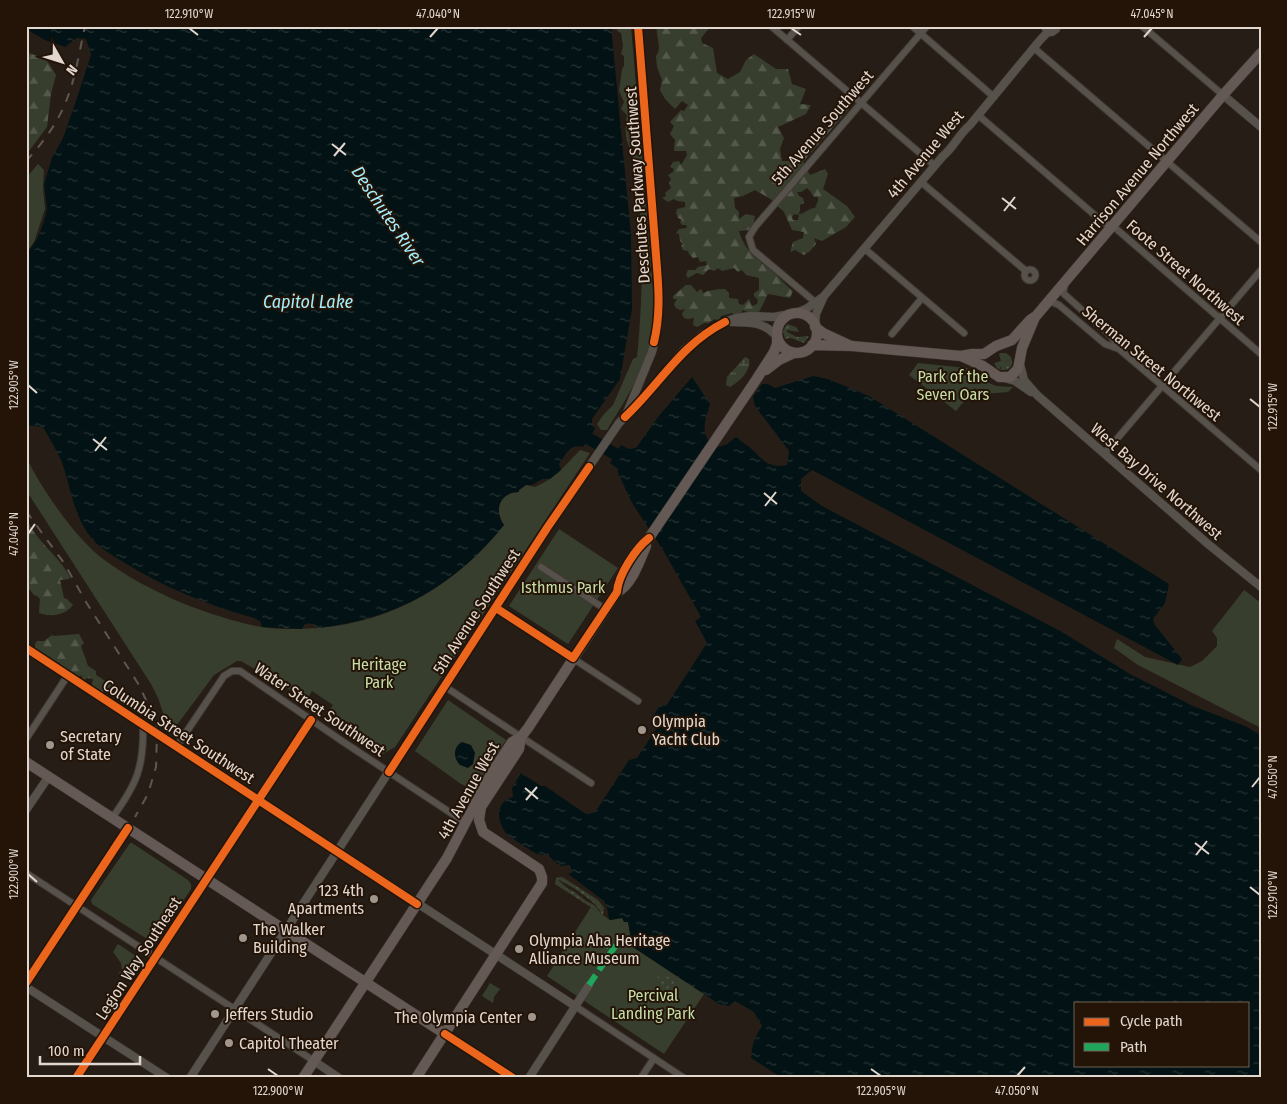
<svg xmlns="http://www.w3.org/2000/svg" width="1287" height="1104" font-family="'Fira Sans Condensed',sans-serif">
<defs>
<pattern id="forest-firs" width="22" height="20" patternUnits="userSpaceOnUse" patternTransform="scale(1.25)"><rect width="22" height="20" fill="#383e2e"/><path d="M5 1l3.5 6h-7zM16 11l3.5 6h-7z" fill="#54594b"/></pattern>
<pattern id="wetland-marsh" width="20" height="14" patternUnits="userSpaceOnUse" patternTransform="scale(1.25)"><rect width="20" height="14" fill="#383e2e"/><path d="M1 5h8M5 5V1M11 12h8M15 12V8" fill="none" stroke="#54594b"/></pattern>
<pattern id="garden-dots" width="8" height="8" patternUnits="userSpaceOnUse" patternTransform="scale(1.25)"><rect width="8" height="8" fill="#383e2e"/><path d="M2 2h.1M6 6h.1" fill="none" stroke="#54594b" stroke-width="1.8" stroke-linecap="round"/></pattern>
<pattern id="water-ripples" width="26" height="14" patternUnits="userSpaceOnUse" patternTransform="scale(1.25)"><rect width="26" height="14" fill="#031214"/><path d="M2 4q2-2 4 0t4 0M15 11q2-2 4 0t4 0" fill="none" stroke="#273435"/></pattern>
</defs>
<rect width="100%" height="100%" fill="#261e16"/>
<path fill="#383e2e" d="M615,26H631L653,286C653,299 655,312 654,325C650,364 627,397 607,430H601L597,424L604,414L613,405L633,359L637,357C641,326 648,200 632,179C640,164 628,151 626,136C625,129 626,121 627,115L621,109L624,102L619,91L622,69L624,66V56L621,54L623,46L621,33L617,31L618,28Z
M38,164L44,170L43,188L45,209L34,242L26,253V178Z
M1000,353H1006L1011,357L1009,360L1003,363L1000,368L1001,370L997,368L994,363L1001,361L999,354Z
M918,363L967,368L975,371L989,383L996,386L1013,387L1008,392L982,394L975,388L956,411L909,375Z
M580,450L590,453L395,747L381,755L325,718L333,705L312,691L307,700L241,661H237L214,675L174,729L167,724L158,698L151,684L26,490V457C41,488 76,539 103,559C127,577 154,591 182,603C207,613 235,622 261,627C280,630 299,629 318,628C394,622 457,584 504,525C497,514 496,500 509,493C512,492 515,493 517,492C519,491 524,486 526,485L535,487C554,479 566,465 580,450Z
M559,529L618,568L568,644L509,606Z
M1244,590L1261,603V728L1138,665L1114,648L1117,639L1145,657L1190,667L1202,661L1217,646V638L1212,631Z
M448,700L506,740L482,776L475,790L461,784L415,751Z
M130,843H132L188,880L191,884V889L155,944L92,904L91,900Z
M591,907L610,920L622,918L628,921L631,940L625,942L704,994L664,1054L547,976Z
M118,944L142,960V962L131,979L129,980L118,973L122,971L121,963L113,952Z
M490,983L500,989L494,997L493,1003L482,996Z"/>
<path fill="url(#forest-firs)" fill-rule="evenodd" d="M657,26H711L701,38L702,43L713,48L717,73L728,79L740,72L746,60L754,54L776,69H788L792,84L806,89L800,104L811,105L806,114L778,127L784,138L780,149L782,161H792L822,133L844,104L849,109L803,162L810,175L825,169L828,174L823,189L847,206L855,217L846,227L822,241L814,238L816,244L810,251L804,255L795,250L790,252L793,242L803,238L804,232L792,230L784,212L772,200L755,190L743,196L734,198L735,208L739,212V219L746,214L755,216L753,225L749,230L739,231C744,250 757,259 772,271C779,277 785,285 793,291L790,298L768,294L758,314H752L743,310L739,315L736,316L732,313L721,316L719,321L715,319L708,323H704L697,327L693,325L694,318L688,319L684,318L682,314L685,309L680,310L676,308L674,304L677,299H673V296L686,285H691L697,292L701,289L703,293C710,290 717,289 725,289L729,293V298L738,299L739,304L743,305L749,299L752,306L757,304L758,300L754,296V293L759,290V278L746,275L742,270L738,272L734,268L722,271L718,268L714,271L709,269L703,275L697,273L688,278L686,275L688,270H695L698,267L707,265L706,261L700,262L698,257L693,258L689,254L688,251L683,250L681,246L683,244L680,241L679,234L676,233L679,229L687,228L686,225H682L680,222L682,220L678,218L676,213L677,209L685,207V202L677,201L674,199L668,202L662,198L666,196L665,193L671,188L669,183L671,179L668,175L673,172L674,169L670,167L673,162L679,161L681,165L687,155L686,151H674L675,140L670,134L674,126L670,122L681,110L684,111L688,105L682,101L675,109L665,99L660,90L662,80L657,67L656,56C663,47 655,36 657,26ZM807,188L810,191L814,197H818V201L815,208C808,208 805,214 799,214L798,220H793L792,217L794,214L798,215L800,211V205L804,203L803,198L799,196L797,192H801Z
M26,52L46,59L56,75L51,94L47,127L26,155Z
M26,518C36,541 58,555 70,577L69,579L60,580L64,598L67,599L73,605C64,616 52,617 39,613L40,599L37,596L34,595L30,590L26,589Z
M79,634L84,643L81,646L88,666L96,671V675L112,685L111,692C108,689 105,691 102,692L92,686L93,679L87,678L84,680L82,678V675L76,679C68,674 48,657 42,655L40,651L38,652L35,650V644L37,641H44L52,635L54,636Z"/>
<path fill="url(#wetland-marsh)" d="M745,357L749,359C751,371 740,381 730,387L726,385L727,377Z"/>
<path fill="url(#garden-dots)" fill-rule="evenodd" d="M787,324L796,327L799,332L787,330V332L797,337L809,336L804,343L791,338L785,339L783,331Z
M1011,357C1014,365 1010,371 1001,370V364L1009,360Z
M562,877L598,900L604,908L603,915L555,884L556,878ZM557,879C567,883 598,902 601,913L594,905L586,901L576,893L567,888Z
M660,972L677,982L683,987L671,991L662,985H656L658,979L657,975Z"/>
<path fill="url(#water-ripples)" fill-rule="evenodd" d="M26,26H611L631,235L632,309L620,379L592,419V424L595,429L583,447C570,443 566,454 559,464L561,470L550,479H542L532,485H526L519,490V492C500,492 493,511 504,525C456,585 395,620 317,628C313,624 309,622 304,625L302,629L262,627L260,621L254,618C208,605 165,588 125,563C110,554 97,547 87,532C74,514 69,481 61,460C56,449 49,438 43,427L26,425V255L37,239L43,224L47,209L44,184L52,158L63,138L76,101L91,55L86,39L77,38L65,47L45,40L26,29Z
M813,376L828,379L869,396L1169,584L1165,603L1153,619L1155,625L1182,659L1178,665L812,470L801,479V491L822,506L1062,632L1130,674L1193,706L1245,726L1261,735V1078H782L751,1058C752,1045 754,1038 762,1026L754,1012L735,1001L729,1006L719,1004L624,941L631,939L628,922H624L622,918L610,920L609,919L607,907L604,901L568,874L572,873L570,865L560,866V863L557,864L548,855C545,855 540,855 537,854C531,851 508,836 505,832C496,818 496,802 513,797L512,788L521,773L541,786H545L586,814L593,813L598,808L629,760L637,758L660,723L654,715L660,705L666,706L707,643L695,621L701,617L663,550L632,503L618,473V469L610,463L621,445L629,449L636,448L658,417L692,377L710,404C705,421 698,438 718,447L727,444L736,437C742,442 750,447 755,452C765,463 772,468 787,465L789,451L755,406L753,397L762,384H768L775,388ZM1076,1003H1248V1065H1076Z
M462,742L471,745L475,753L473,764L468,768L460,765C453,758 453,747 462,742Z"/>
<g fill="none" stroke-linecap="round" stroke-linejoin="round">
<path stroke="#031214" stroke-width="12" d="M576,431L615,454"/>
<defs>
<path id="minor" d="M771,26L935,166
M912,26L994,97
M1142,26L1223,95
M787,40L799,26
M1034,48L1261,242
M978,115L1104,223L1113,226L1261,354
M921,182L1026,271
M865,249L964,333
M1024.5 275a5.5 5.5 0 1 1 11 0a5.5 5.5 0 1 1-11 0Z
M1065,284L1063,293L1111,336L1119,349
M815,302L753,250L749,237L755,227L927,26
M1048,303L1052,302L1059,305L1105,344L1119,349L1261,470
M892,334L922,298
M1104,454L1261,270
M541,567L605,609
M496,608L638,701
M444,686L591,783
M26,739L68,675
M177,746L224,676L232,671H240L342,741L466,823
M112,818C137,784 144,767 143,725
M26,873L314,1061
M26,983L128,828
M575,1006L684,1078
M641,1078L654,1058"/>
<path id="tertiary" d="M1045,26L1047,31L1052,32L1056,29L1057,26
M1223,95L1261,127
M796,313L806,309L823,297
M732,322C750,322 765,322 777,337
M815,325L816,314L824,296L943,156C954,147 959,134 970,125L1041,39L1048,32
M1020,364L1024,380L1037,395L1208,544L1261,587
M1004,378L1015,381L1031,392
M626,415L652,352L658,327L659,302L638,26
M26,648L575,1006
M26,810L49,776
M26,987L167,1078
M445,1034L513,1078
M314,1061L339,1078
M76,1078L311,720
M190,1078L547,528L619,423L647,394L684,350L703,334L725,322L736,318L750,316L774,317L790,314
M529,1078L589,985"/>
<path id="primary" d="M777 333a20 20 0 1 1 40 0a20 20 0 1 1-40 0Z
M815,327L823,333L851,346
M812,345L852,346L961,356L972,354H984L996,346L1012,340L1030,320L1036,316L1223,95L1261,53
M961,356L983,366L999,377H1010L1018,369L1022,348L1035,317
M766,370L779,360L794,353
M617,592C632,585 640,560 646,546
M26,762L445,1034
M303,1078L447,858L491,774L512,742L521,737L528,728L617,592C618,575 636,548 649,538L756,380L774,352L777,344V338
M416,1078L542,883V877L539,869L483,832L479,820L481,807L519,749L521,737"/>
</defs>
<use href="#minor" stroke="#413934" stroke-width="8"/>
<use href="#tertiary" stroke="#413934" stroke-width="9"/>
<use href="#primary" stroke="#413934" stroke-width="11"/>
<use href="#minor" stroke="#57514c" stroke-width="6"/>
<use href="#tertiary" stroke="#57514c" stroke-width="8"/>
<use href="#primary" stroke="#645955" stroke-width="10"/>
<path stroke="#5d5651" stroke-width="2" stroke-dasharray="9 9" stroke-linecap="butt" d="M26,161C41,145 55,127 64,106C75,82 79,53 85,26
M26,511L64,563L86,602L139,685L152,713L157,733L156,767L148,794L135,817"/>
<path stroke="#20a55d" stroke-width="6" stroke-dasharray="12 6" stroke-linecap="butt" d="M599,940L613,949
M589,985L618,942"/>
<defs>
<path id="cycleway" d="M638,26L657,268C659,293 660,317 654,342
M625,417C661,383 680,345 725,322
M496,608L573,658L617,592C618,575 636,548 649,538
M26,648L417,904
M389,772L547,528L589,467
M26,983L128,828
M445,1034L513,1078
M76,1078L311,720"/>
</defs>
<use href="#cycleway" stroke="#231407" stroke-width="11"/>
<use href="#cycleway" stroke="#eb651d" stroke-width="8"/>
</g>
<path fill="none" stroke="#e2d7cf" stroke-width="2" d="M189,28L198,35M791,28L801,35M430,37L438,28M1144,37L1152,28M332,144L346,155M334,156L345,143M1002,198L1016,209M1004,211L1015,197M28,385L37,393M1250,399L1260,407M93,439L107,450M95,451L106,437M764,493L777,504M765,506L776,492M28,534L35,524M1252,787L1260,777M525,788L538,799M526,800L537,787M1195,843L1209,854M1196,855L1207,841M28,874L37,882M1250,887L1260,895M268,1069L278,1076M871,1069L881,1076M1017,1076L1025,1067"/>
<g fill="#a0968e" stroke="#231407" stroke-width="2">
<circle cx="642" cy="730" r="5"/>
<circle cx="50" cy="745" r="5"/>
<circle cx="374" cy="899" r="5"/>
<circle cx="243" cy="938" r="5"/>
<circle cx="519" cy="949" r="5"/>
<circle cx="215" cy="1014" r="5"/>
<circle cx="532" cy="1017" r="5"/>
<circle cx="229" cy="1043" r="5"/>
</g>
<g text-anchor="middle" stroke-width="4" stroke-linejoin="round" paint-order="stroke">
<g font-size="16" fill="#e2d7cf" stroke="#231407">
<text transform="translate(822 127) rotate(-49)" y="6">5th Avenue Southwest</text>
<text transform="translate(925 154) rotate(-50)" y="6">4th Avenue West</text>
<text transform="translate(1137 174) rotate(-50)" y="6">Harrison Avenue Northwest</text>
<text transform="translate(637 185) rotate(-94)" y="6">Deschutes Parkway Southwest</text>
<text transform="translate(1186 272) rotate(41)" y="6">Foote Street Northwest</text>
<text transform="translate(1152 363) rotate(39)" y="6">Sherman Street Northwest</text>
<text transform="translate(1157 481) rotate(41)" y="6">West Bay Drive Northwest</text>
<text transform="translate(476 611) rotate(-57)" y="6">5th Avenue Southwest</text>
<text transform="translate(320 709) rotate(34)" y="6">Water Street Southwest</text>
<text transform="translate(179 731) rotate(33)" y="6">Columbia Street Southwest</text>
<text transform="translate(468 790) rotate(-61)" y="6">4th Avenue West</text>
<text transform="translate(138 958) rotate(-57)" y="6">Legion Way Southeast</text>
</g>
<g font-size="16" fill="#c7dea9" stroke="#231407">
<text x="953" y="382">Park of the<tspan x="953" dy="18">Seven Oars</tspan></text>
<text x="563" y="593">Isthmus Park</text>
<text x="379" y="670">Heritage<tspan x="379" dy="18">Park</tspan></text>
<text x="653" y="1001">Percival<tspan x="653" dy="18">Landing Park</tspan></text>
</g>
<g font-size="16" fill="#e2d7cf" stroke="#231407" text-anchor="start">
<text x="652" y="727">Olympia<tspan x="652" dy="18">Yacht Club</tspan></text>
<text x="60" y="742">Secretary<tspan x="60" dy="18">of State</tspan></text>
<text x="364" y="896" text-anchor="end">123 4th<tspan x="364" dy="18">Apartments</tspan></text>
<text x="253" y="935">The Walker<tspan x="253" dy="18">Building</tspan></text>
<text x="529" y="946">Olympia Aha Heritage<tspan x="529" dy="18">Alliance Museum</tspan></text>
<text x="225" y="1020">Jeffers Studio</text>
<text x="522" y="1023" text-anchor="end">The Olympia Center</text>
<text x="239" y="1049">Capitol Theater</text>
</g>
<g font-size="18" font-style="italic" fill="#a3edfc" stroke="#231407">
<text transform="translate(388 216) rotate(56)" y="6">Deschutes River</text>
<text x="308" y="308">Capitol Lake</text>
</g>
</g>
<rect width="1287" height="1104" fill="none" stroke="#231407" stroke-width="55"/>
<rect x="1074" y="1002" width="175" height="65" fill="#231407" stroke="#6f6257"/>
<rect x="1084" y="1018" width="25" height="8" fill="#eb651d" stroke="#6f6257"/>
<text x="1120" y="1026" font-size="15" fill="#e2d7cf">Cycle path</text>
<rect x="1084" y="1043" width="25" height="8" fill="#20a55d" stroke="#6f6257"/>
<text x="1120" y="1052" font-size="15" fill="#e2d7cf">Path</text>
<g transform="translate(62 62) rotate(129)" stroke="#231407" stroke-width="4" paint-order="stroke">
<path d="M0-4L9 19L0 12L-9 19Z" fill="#e2d7cf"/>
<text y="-8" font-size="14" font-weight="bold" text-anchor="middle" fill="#e2d7cf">N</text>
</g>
<path d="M40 1056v8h100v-8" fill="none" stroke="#e2d7cf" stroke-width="2.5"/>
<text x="48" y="1056" font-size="15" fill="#e2d7cf" stroke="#231407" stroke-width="4" paint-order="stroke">100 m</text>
<rect x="28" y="28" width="1232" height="1048" fill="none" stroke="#e2d7cf" stroke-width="2"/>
<g font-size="12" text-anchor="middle" fill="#e2d7cf">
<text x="189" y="18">122.910°W</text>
<text x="438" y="18">47.040°N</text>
<text x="791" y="18">122.915°W</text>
<text x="1152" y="18">47.045°N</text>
<text transform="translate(14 385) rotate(-90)" y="4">122.905°W</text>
<text transform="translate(1273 407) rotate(-90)" y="4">122.915°W</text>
<text transform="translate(14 534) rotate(-90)" y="4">47.040°N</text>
<text transform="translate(1273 777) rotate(-90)" y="4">47.050°N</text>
<text transform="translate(14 874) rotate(-90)" y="4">122.900°W</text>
<text transform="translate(1273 895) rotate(-90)" y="4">122.910°W</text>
<text x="278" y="1095">122.900°W</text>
<text x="881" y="1095">122.905°W</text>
<text x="1017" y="1095">47.050°N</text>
</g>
</svg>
